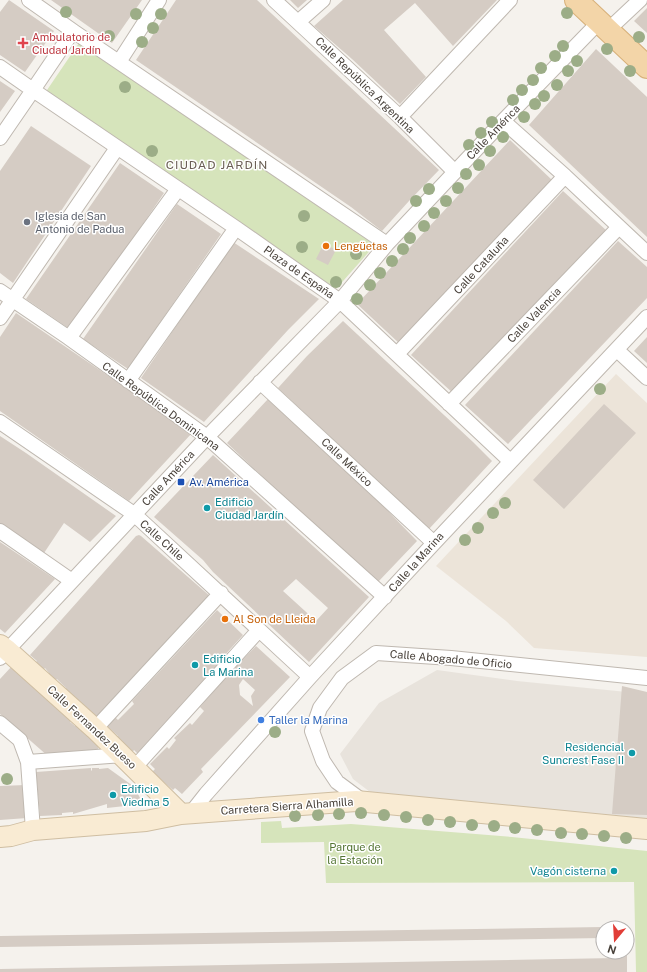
<svg xmlns="http://www.w3.org/2000/svg" width="647" height="972" font-family="'Public Sans',sans-serif">
<rect width="100%" height="100%" fill="#f5f2ed"/>
<path fill="#e8e3dc" d="M437,670L517,681L647,694V819L370,792L353,779L340,754L379,703Z"/>
<path fill="#ece4d9" d="M616,374L647,403V657L534,648L506,621L436,566Z"/>
<path fill="#d6e4bb" d="M79,43L375,245L336,289L45,93Z
M281,821L282,828L351,824L512,837L647,851V972H636L634,882L326,883L324,842L261,843V822Z"/>
<path fill="#d5ccc4" fill-rule="evenodd" d="M9,0L54,31L25,72L0,55V12Z
M51,0H142L112,43Z
M176,0H257L439,170L409,201L382,231L351,207L136,60Z
M290,0H307L298,8Z
M343,0H497L453,46L415,3L384,30L426,77L400,104L352,59L314,26Z
M647,8V33L634,21Z
M596,49L647,97V237L529,125Z
M0,81L15,91L0,112Z
M31,126L91,166L13,283L0,273V171Z
M510,140L552,180L400,344L357,304Z
M120,163L164,193L71,330L26,299Z
M563,191L607,231L454,394L411,355Z
M177,204L221,234L128,369L83,339Z
M618,241L647,267V298L508,444L465,405Z
M233,242L319,299L288,330L204,422L141,378Z
M324,243L336,250L328,265L316,259Z
M16,313L192,433L129,501L0,411V337Z
M343,321L473,442L492,461L429,529L278,388L307,356Z
M647,337V363L634,351Z
M268,399L382,505L417,541L378,582L301,513L227,443Z
M604,404L636,433L564,509L533,480Z
M0,436L26,453L116,516L90,542L64,523L44,553L0,524Z
M213,455L369,597L309,662L213,572L203,560L154,517ZM296,579L328,608L316,621L283,591Z
M139,535L141,536L211,597L97,718L64,689L66,688L57,679L55,681L48,675L49,673L45,668L43,670L35,663L37,661L30,655L136,536Z
M0,542L55,579L5,633L0,629Z
M217,610L243,635L224,656L229,660L139,755L134,750L132,753L115,738L118,736L107,726L115,717L118,720L134,704L132,701Z
M256,646L290,677L201,769L203,772L182,794L175,788L173,790L152,772L155,769L150,764L167,747L169,749L176,740L174,738L190,723L192,725L204,711L200,707L228,675ZM243,679L255,690L251,696L253,706L240,695L239,685Z
M12,666L60,707L58,710L62,713L64,711L72,720L70,722L75,726L76,725L97,744L99,751L49,757L0,714V679Z
M622,686L647,692V815L612,814Z
M91,768V771L92,770V768H99V769L108,768L140,791L138,794L140,798L139,801L135,803L134,805L107,808V804L73,814V812L62,813V815L40,816L36,772Z
M26,785L27,818L0,820V786Z
M603,927V938L0,947V936Z
M615,952H627V972H0V969L615,958Z"/>
<g fill="none" stroke-linecap="round" stroke-linejoin="round">
<defs>
<path id="minor" d="M29,0L73,31
M274,0L400,117L455,172
M298,22L323,0
M608,30L640,0
M119,62L159,0
M0,67L33,90L0,138
M400,117L510,0
M503,121L565,176L647,253
M387,244L73,31L33,90L236,228L340,301L510,461
M0,291L69,338L207,437L385,597
M0,318L117,148
M69,338L178,189
M617,350L647,378
M397,354L565,176
M128,381L236,228
M260,382L434,543
M449,404L619,227
M0,422L134,514L310,677
M0,531L72,581
M0,658L207,437L340,301L387,244L503,121L599,22
M0,723L20,740L28,762L33,830
M95,729L221,593
M28,762L123,755
M135,767L259,630
M364,802L337,782L323,761L312,731L320,708L342,678L376,653L451,658L647,678
M191,813L206,794L310,677L434,543L647,317"/>
<path id="secondary" d="M0,645L7,650L95,729L181,814
M0,837L11,836L33,830L146,821L181,814L356,801L647,829"/>
<path id="primary" d="M576,0L647,67"/>
</defs>
<use href="#minor" stroke="#bfb8b0" stroke-width="16"/>
<use href="#secondary" stroke="#cfbea2" stroke-width="22"/>
<use href="#primary" stroke="#d7b079" stroke-width="24"/>
<use href="#minor" stroke="#fff" stroke-width="14"/>
<use href="#secondary" stroke="#f9ebd3" stroke-width="20"/>
<use href="#primary" stroke="#f3d5a8" stroke-width="22"/>
</g>
<g fill="#9cad87">
<circle cx="66" cy="12" r="6"/>
<circle cx="567" cy="13" r="6"/>
<circle cx="136" cy="14" r="6"/>
<circle cx="161" cy="14" r="6"/>
<circle cx="153" cy="28" r="6"/>
<circle cx="109" cy="36" r="6"/>
<circle cx="639" cy="37" r="6"/>
<circle cx="142" cy="42" r="6"/>
<circle cx="563" cy="46" r="6"/>
<circle cx="607" cy="49" r="6"/>
<circle cx="555" cy="56" r="6"/>
<circle cx="577" cy="61" r="6"/>
<circle cx="541" cy="68" r="6"/>
<circle cx="568" cy="71" r="6"/>
<circle cx="630" cy="71" r="6"/>
<circle cx="533" cy="80" r="6"/>
<circle cx="557" cy="85" r="6"/>
<circle cx="125" cy="87" r="6"/>
<circle cx="522" cy="90" r="6"/>
<circle cx="544" cy="96" r="6"/>
<circle cx="513" cy="100" r="6"/>
<circle cx="535" cy="104" r="6"/>
<circle cx="524" cy="117" r="6"/>
<circle cx="492" cy="122" r="6"/>
<circle cx="481" cy="133" r="6"/>
<circle cx="503" cy="137" r="6"/>
<circle cx="469" cy="145" r="6"/>
<circle cx="152" cy="151" r="6"/>
<circle cx="490" cy="151" r="6"/>
<circle cx="479" cy="165" r="6"/>
<circle cx="466" cy="174" r="6"/>
<circle cx="458" cy="188" r="6"/>
<circle cx="429" cy="189" r="6"/>
<circle cx="416" cy="201" r="6"/>
<circle cx="446" cy="201" r="6"/>
<circle cx="434" cy="213" r="6"/>
<circle cx="304" cy="216" r="6"/>
<circle cx="424" cy="226" r="6"/>
<circle cx="410" cy="238" r="6"/>
<circle cx="302" cy="247" r="6"/>
<circle cx="403" cy="249" r="6"/>
<circle cx="356" cy="254" r="6"/>
<circle cx="392" cy="261" r="6"/>
<circle cx="380" cy="273" r="6"/>
<circle cx="336" cy="282" r="6"/>
<circle cx="370" cy="285" r="6"/>
<circle cx="357" cy="299" r="6"/>
<circle cx="600" cy="389" r="6"/>
<circle cx="505" cy="503" r="6"/>
<circle cx="493" cy="513" r="6"/>
<circle cx="478" cy="528" r="6"/>
<circle cx="465" cy="540" r="6"/>
<circle cx="275" cy="732" r="6"/>
<circle cx="7" cy="779" r="6"/>
<circle cx="361" cy="813" r="6"/>
<circle cx="339" cy="814" r="6"/>
<circle cx="318" cy="815" r="6"/>
<circle cx="384" cy="815" r="6"/>
<circle cx="295" cy="816" r="6"/>
<circle cx="406" cy="817" r="6"/>
<circle cx="428" cy="820" r="6"/>
<circle cx="450" cy="822" r="6"/>
<circle cx="472" cy="825" r="6"/>
<circle cx="494" cy="826" r="6"/>
<circle cx="515" cy="828" r="6"/>
<circle cx="537" cy="830" r="6"/>
<circle cx="561" cy="833" r="6"/>
<circle cx="582" cy="834" r="6"/>
<circle cx="604" cy="836" r="6"/>
<circle cx="626" cy="838" r="6"/>
</g>
<path fill="#e0444e" stroke="#fff" stroke-width="1.5" d="M21 37h4v4h4v4h-4v4h-4v-4h-4v-4h4z"/>
<circle fill="#6b7280" stroke="#fff" stroke-width="1.5" cx="27" cy="222" r="4"/>
<g fill="#e8710a" stroke="#fff" stroke-width="1.5">
<circle cx="326" cy="246" r="4"/>
<circle cx="225" cy="619" r="4"/>
</g>
<rect fill="#1a4fb4" stroke="#fff" stroke-width="1.5" x="177" y="478" width="8" height="8" rx="2"/>
<g fill="#0f9aa8" stroke="#fff" stroke-width="1.5">
<circle cx="207" cy="508" r="4"/>
<circle cx="195" cy="665" r="4"/>
<circle cx="632" cy="753" r="4"/>
<circle cx="113" cy="795" r="4"/>
<circle cx="614" cy="871" r="4"/>
</g>
<circle fill="#3f7fe0" stroke="#fff" stroke-width="1.5" cx="261" cy="720" r="4"/>
<g text-anchor="middle" stroke-width="3" stroke-linejoin="round" paint-order="stroke">
<g font-size="11" fill="#be3a42" stroke="#fff" text-anchor="start">
<text x="32" y="41">Ambulatorio de<tspan x="32" dy="13">Ciudad Jardín</tspan></text>
</g>
<g font-size="11" fill="#49423b" stroke="#fff">
<text transform="translate(365 85) rotate(44)" y="4">Calle República Argentina</text>
<text transform="translate(493 132) rotate(-46)" y="4">Calle América</text>
<text transform="translate(481 265) rotate(-47)" y="4">Calle Cataluña</text>
<text transform="translate(299 272) rotate(35)" y="4">Plaza de España</text>
<text transform="translate(534 315) rotate(-46)" y="4">Calle Valencia</text>
<text transform="translate(161 406) rotate(36)" y="4">Calle República Dominicana</text>
<text transform="translate(347 462) rotate(43)" y="4">Calle México</text>
<text transform="translate(168 478) rotate(-47)" y="4">Calle América</text>
<text transform="translate(162 540) rotate(42)" y="4">Calle Chile</text>
<text transform="translate(416 562) rotate(-48)" y="4">Calle la Marina</text>
<text transform="translate(451 659) rotate(5)" y="4">Calle Abogado de Oficio</text>
<text transform="translate(92 727) rotate(43)" y="4">Calle Fernandez Bueso</text>
<text transform="translate(287 806) rotate(-4)" y="4">Carretera Sierra Alhamilla</text>
</g>
<g font-size="11" fill="#5b616d" stroke="#fff" text-anchor="start">
<text x="35" y="220">Iglesia de San<tspan x="35" dy="13">Antonio de Padua</tspan></text>
</g>
<g font-size="11" fill="#c56008" stroke="#fff" text-anchor="start">
<text x="334" y="250">Lengüetas</text>
<text x="233" y="623">Al Son de Lleida</text>
</g>
<g font-size="11" fill="#164399" stroke="#fff" text-anchor="start">
<text x="189" y="486">Av. América</text>
</g>
<g font-size="11" fill="#0d838f" stroke="#fff" text-anchor="start">
<text x="215" y="506">Edificio<tspan x="215" dy="13">Ciudad Jardín</tspan></text>
<text x="203" y="663">Edificio<tspan x="203" dy="13">La Marina</tspan></text>
<text x="624" y="751" text-anchor="end">Residencial<tspan x="624" dy="13">Suncrest Fase II</tspan></text>
<text x="121" y="793">Edificio<tspan x="121" dy="13">Viedma 5</tspan></text>
<text x="606" y="875" text-anchor="end">Vagón cisterna</text>
</g>
<g font-size="11" fill="#366cbe" stroke="#fff" text-anchor="start">
<text x="269" y="724">Taller la Marina</text>
</g>
<g font-size="11" fill="#547534" stroke="#fff">
<text x="355" y="851">Parque de<tspan x="355" dy="13">la Estación</tspan></text>
</g>
<g font-size="12" letter-spacing="1" fill="#6a5f54" stroke="#fff">
<text x="217" y="169">CIUDAD JARDÍN</text>
</g>
</g>
<g transform="translate(615 940) rotate(198)"><circle r="19" fill="#ffffff" stroke="#b6b3b1"/>
<path d="M0-3L7 15L0 10L-7 15Z" fill="#e13d37"/>
<text y="-6" font-size="11" font-weight="bold" text-anchor="middle" fill="#49423b">N</text>
</g>
</svg>
